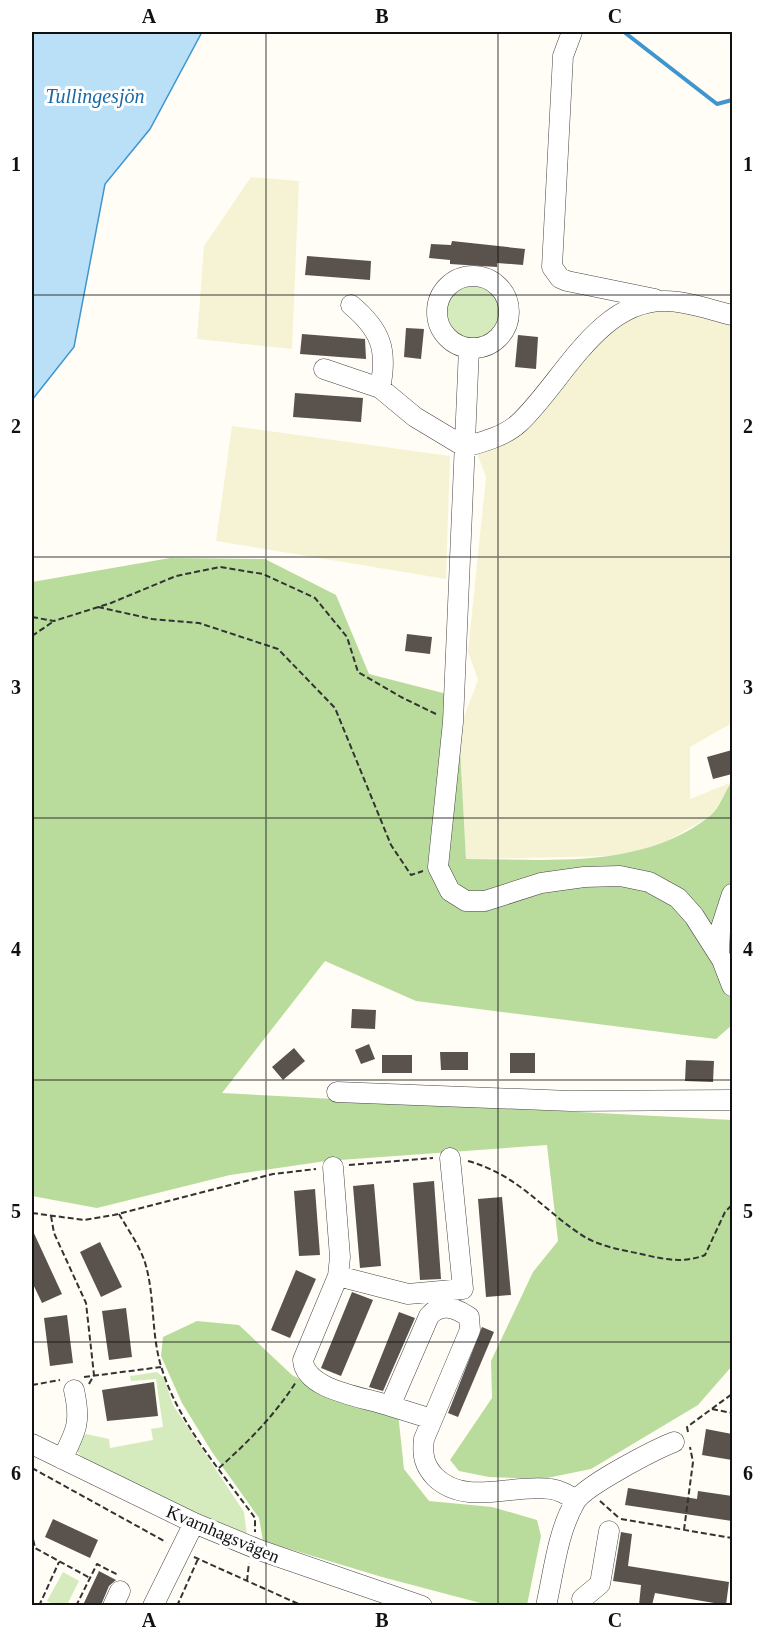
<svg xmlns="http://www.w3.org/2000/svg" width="764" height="1637" font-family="Georgia,serif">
<rect width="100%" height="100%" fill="#fffdf5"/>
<path fill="#f6f3d4" d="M251,177L299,181L292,349L197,339L204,246Z
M670,308L732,323V723L690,747V799L732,782L712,815L662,844L618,856L466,859L459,730L478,680L468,652L486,477L476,451L610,327L639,310Z
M232,426L450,456L446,579L216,541Z"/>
<path fill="#d5ebbd" d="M446 312a27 27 0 1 1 54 0a27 27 0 1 1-54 0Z
M157,1372L164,1378L173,1405L244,1512L247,1536L85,1462L77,1451L79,1440L86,1434L109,1439L110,1448L153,1440L151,1429L163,1427L156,1379L131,1381L130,1376Z
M63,1572L79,1581L67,1605H55L47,1601Z"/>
<path fill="#b9dc9c" d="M170,558L265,559L336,595L369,674L447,694L459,730L466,859C548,859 642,870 710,816C720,808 725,790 732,782V1025L716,1039L416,1001L325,961L222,1093L732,1120V1366L698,1405L591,1469L542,1479L489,1477L459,1471L450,1460L492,1398L491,1361L533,1272L558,1241L547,1145L326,1161L230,1175L97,1208L32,1196V582Z
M197,1321L239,1325L292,1375L317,1389L398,1413L404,1469L429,1501L492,1507L537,1520L541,1536L527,1605H488L382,1577L263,1541L259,1518L212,1452L182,1403L161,1356L163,1337Z"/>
<path fill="#b9e0f7" stroke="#3f96cf" stroke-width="1.5" d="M32,32H202L150,129L105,184L74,347L32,400Z"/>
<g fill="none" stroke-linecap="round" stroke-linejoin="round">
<path stroke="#3f96cf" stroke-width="4" d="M624,32L717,104L732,100"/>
</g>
<path fill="#5a524d" d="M452,241L525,249L523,265L497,263V267L450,264V260L429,258L431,244L451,245Z
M307,256L371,261L370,280L305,275Z
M406,328L424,329L421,359L404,357Z
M302,334L365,339L366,359L300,354Z
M518,335L538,337L536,369L515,367Z
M295,393L363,398L361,422L293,417Z
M407,634L432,637L430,654L405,651Z
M732,750V774L713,779L707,757Z
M352,1009L376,1010L375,1029L351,1028Z
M369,1044L375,1059L361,1064L355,1050Z
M294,1048L305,1061L283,1080L272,1067Z
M440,1052H468V1070H441Z
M510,1053H535V1073H510Z
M382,1055H412V1073H382Z
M686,1060L714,1061L713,1082L685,1081Z
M434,1181L441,1279L420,1280L413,1183Z
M374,1184L381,1266L360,1268L353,1186Z
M315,1189L320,1255L299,1256L294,1191Z
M502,1197L511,1295L486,1297L478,1199Z
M32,1229L62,1294L42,1303L32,1282Z
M100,1242L122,1287L101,1297L80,1252Z
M296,1270L316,1279L290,1338L271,1330Z
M352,1292L373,1300L341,1376L321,1368Z
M126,1308L132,1357L109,1360L102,1311Z
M399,1312L415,1318L383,1391L372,1388L369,1387Z
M67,1315L73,1363L50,1366L44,1318Z
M482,1327L494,1332L458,1417L448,1413Z
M154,1382L158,1416L107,1421L102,1390Z
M706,1429L732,1434V1460L702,1455Z
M628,1488L697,1499L698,1491L732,1496V1521L625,1505Z
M53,1519L98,1540L90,1558L45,1537Z
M621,1532L632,1534L628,1566L729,1582L726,1605L655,1593L652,1605H639L641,1585L613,1581Z
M99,1571L116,1580L109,1586L101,1605H83Z"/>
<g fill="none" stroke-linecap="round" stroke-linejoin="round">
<defs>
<path id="minor" d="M572,32L563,56L552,267L560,278L567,281L655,299
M437 312a36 36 0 1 1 72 0a36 36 0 1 1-72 0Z
M351,305C381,330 388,350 380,388L415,417L465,447C483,442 505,436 519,423C562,383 598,300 665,301C687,301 711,310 732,315
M469,348L453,722L438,867L450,891L466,901H485L541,883L584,877L620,876L649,882L678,898L694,916L722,960L732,986
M324,369L380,388
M719,954L720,931L732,894
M337,1092L571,1101L732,1100
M333,1167L340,1257L338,1276L303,1360C305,1391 366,1397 390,1406
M338,1276L408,1294L463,1289L450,1158
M432,1419L390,1406L429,1316C441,1302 456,1308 469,1317L470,1330L424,1439C422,1455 424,1465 435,1477C466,1507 513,1483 551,1489C560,1490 568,1495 576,1500
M32,1444L194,1523L262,1551L422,1606
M62,1459C77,1430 81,1421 74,1390
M582,1599L600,1584L609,1531
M113,1606L120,1591
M153,1606L194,1523
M546,1606C554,1571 557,1534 575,1502C584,1486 654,1450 674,1442"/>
</defs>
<use href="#minor" stroke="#444" stroke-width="21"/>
<path stroke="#333" stroke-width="2" stroke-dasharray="6 3" stroke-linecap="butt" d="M98,607L152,619L199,623L278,649L335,708L391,845L411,875L423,871
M32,617L54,621L111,603L176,576L220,567L263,574L315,598L347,637L358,672L401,697L438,715
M32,636L54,621
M468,1161C518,1175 540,1207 580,1234C599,1247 623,1250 646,1255C666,1260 685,1263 705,1255L725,1212L732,1205
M349,1165L433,1158
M32,1213L84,1220L114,1215L273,1174L316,1169
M119,1214C128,1230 141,1247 146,1266C155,1299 151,1333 161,1366C178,1423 221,1471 255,1518V1532
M51,1216L54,1233L86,1303L94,1375L89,1384
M84,1377L161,1367
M32,1385L60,1380
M712,1409L732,1413
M688,1432L687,1427L732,1394
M32,1468L166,1542
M32,1468V1534L35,1548L90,1578
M219,1468C248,1442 275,1415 296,1382
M600,1501L618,1517
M621,1519L732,1538
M684,1530L693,1462L690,1447
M194,1557L303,1606
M247,1581L249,1563
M39,1606L59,1562
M76,1606L97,1564L118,1575
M177,1606L198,1559"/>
<use href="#minor" stroke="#fff" stroke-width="20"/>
</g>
<path fill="none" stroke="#111" stroke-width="1.5" stroke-opacity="0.55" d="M266,32V1606M498,32V1606M32,295H732M32,557H732M32,818H732M32,1080H732M32,1342H732"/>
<g text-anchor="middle" stroke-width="6" stroke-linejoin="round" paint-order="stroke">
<g font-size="18" fill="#111" stroke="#fff">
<text transform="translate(223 1534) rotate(23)" y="6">Kvarnhagsvägen</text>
</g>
<g font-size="20" font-style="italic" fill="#1768a6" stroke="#fff">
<text x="95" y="103">Tullingesjön</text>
</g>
</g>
<rect width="764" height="1637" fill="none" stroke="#ffffff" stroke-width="66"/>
<rect x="33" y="33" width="698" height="1571" fill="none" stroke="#111" stroke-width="2"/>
<g font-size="20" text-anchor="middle" font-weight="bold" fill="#111">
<text x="149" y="23">A</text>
<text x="382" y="23">B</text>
<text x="615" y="23">C</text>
<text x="16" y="171">1</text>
<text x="748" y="171">1</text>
<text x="16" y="433">2</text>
<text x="748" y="433">2</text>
<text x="16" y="694">3</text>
<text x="748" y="694">3</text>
<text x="16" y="956">4</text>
<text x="748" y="956">4</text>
<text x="16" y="1218">5</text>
<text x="748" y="1218">5</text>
<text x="16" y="1480">6</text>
<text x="748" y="1480">6</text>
<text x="149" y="1627">A</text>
<text x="382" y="1627">B</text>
<text x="615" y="1627">C</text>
</g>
</svg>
